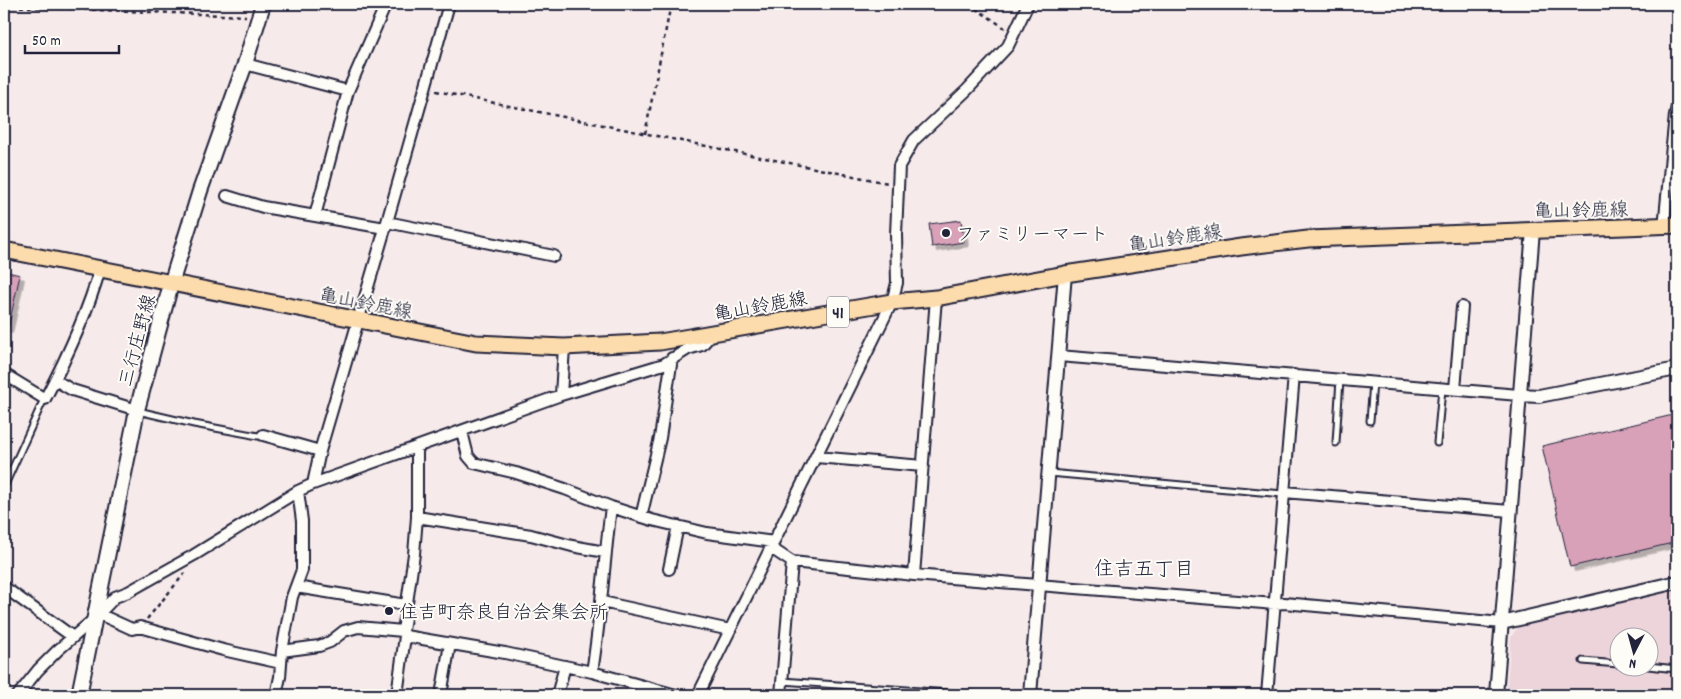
<svg xmlns="http://www.w3.org/2000/svg" width="1681" height="699" font-family="Dekko,'Klee One',sans-serif">
<defs>
<filter id="shadow"><feDropShadow dx="4.5" dy="4.5" stdDeviation="0" flood-color="#0004"/></filter>
</defs>
<rect width="100%" height="100%" fill="#f6eaea"/>
<filter id="ink" filterUnits="userSpaceOnUse"><feTurbulence type="fractalNoise" baseFrequency=".02" numOctaves="2"/><feDisplacementMap in="SourceGraphic" scale="10" xChannelSelector="R" yChannelSelector="G"/><feConvolveMatrix kernelMatrix="1 2 1 2 8 2 1 2 1" color-interpolation-filters="sRGB"/></filter>
<g filter="url(#ink)">
<path fill="#edd4db" fill-rule="evenodd" d="M1677,590V695H1506L1511,637L1518,627ZM1618,636H1648V666H1618Z"/>
<path fill="#d8a1b8" stroke="#22223b" filter="url(#shadow)" d="M961,220L964,242L932,247L929,224Z
M4,271L20,275L8,329L4,328Z
M1677,414V542L1570,567L1542,446Z"/>
<g fill="none" stroke-linecap="round" stroke-linejoin="round">
<defs>
<path id="service" d="M138,411L194,424L258,436L263,435
M1370,421L1373,382
M1336,443L1340,379
M1437,443L1442,389
M1049,473L1283,494
M4,487L44,399
M1583,661L1618,664
M1648,666L1677,669
M782,681L976,695"/>
<path id="minor" d="M245,64L348,91
M227,196L263,207L385,228
M315,216L348,91L386,4
M387,222L554,256
M1664,227L1675,115L1677,107
M1059,356L1519,395
M4,374L45,399C67,357 87,315 100,269
M55,380L72,390L137,410
M1455,389L1462,307
M561,395L564,347
M462,432L468,456L474,463L516,473L565,489L611,507L652,520L707,533L774,542
M263,435L320,451
M816,457L923,466
M313,484L320,451L387,222L449,4
M1284,492L1510,511
M417,517L531,535L572,546L605,552
M641,517L660,438L672,358
M771,548L792,562L914,575L1275,604L1284,603L1502,623
M669,569L678,526
M914,575L936,298
M4,587L73,637
M296,587L406,605
M602,602L730,630
M99,614L132,629L140,627L223,650L281,663
M405,636L505,653L592,672L676,695
M282,651L319,646L330,642L344,631L358,627L403,631
M592,672C601,617 604,562 611,507
M18,695L38,670L58,650L93,620L115,597L128,592L194,555L298,491L313,484L561,395L664,364L688,349L702,345L712,334
M276,695L280,677L282,651L292,597L302,570V521L298,491
M397,695L405,636L403,631L414,554L417,517V447
M441,695L450,644
M557,695L565,666
M698,695L892,302L897,283L896,234L899,166L914,140L967,90L1008,46L1028,4
M781,695L792,562
M1267,695L1294,375"/>
<path id="tertiary" d="M1519,395L1539,396L1677,369
M1502,623L1677,582
M1030,695L1065,274
M1496,695L1533,230"/>
<path id="secondary" d="M79,695L137,410L171,284L200,191L245,64L263,4"/>
<path id="primary" d="M4,250L476,343L564,347L660,342L892,302L936,298L1065,274L1241,247L1308,239L1677,225"/>
</defs>
<use href="#service" stroke="#22223b" stroke-width="9"/>
<use href="#minor" stroke="#22223b" stroke-width="14"/>
<use href="#tertiary" stroke="#22223b" stroke-width="16"/>
<use href="#secondary" stroke="#22223b" stroke-width="18"/>
<use href="#primary" stroke="#22223b" stroke-width="19"/>
<path stroke="#22223b" stroke-width="2.5" stroke-dasharray="4 4" stroke-linecap="butt" d="M969,4L1005,28
M4,6L246,16
M436,91L888,183
M645,134L671,4
M147,619L185,573"/>
<use href="#service" stroke="#fdfcf7" stroke-width="5"/>
<use href="#minor" stroke="#fdfcf7" stroke-width="10"/>
<use href="#tertiary" stroke="#fdfcf7" stroke-width="12"/>
<use href="#secondary" stroke="#fdfcf7" stroke-width="14"/>
<use href="#primary" stroke="#fcdcac" stroke-width="15"/>
</g>
</g>
<g fill="#22223b" stroke="#fdfcf7" stroke-width="2">
<circle cx="946" cy="233" r="5"/>
<circle cx="389" cy="611" r="5"/>
</g>
<g text-anchor="middle" stroke-width="4" stroke-linejoin="round" paint-order="stroke">
<rect fill="#fdfcf7" stroke="#646373" stroke-width="1" x="827" y="296.5" width="22" height="31" rx="4"/>
<g font-size="18" font-weight="bold" fill="#22223b">
<text x="838" y="318">41</text>
</g>
<g font-size="19" fill="#22223b" stroke="#fdfcf7">
<text transform="translate(1581 209) rotate(-1)" y="7">亀山鈴鹿線</text>
<text transform="translate(1175 237) rotate(-9)" y="7">亀山鈴鹿線</text>
<text transform="translate(366 302) rotate(11)" y="7">亀山鈴鹿線</text>
<text transform="translate(760 305) rotate(-10)" y="7">亀山鈴鹿線</text>
<text transform="translate(136 340) rotate(-75)" y="7">三行庄野線</text>
</g>
<g font-size="19" fill="#22223b" stroke="#fdfcf7" text-anchor="start">
<text x="956" y="240">ファミリーマート</text>
<text x="399" y="618">住吉町奈良自治会集会所</text>
</g>
<g font-size="20" fill="#22223b" stroke="#fdfcf7">
<text x="1144" y="575">住吉五丁目</text>
</g>
</g>
<rect width="1681" height="699" fill="none" stroke="#fdfcf7" stroke-width="20"/>
<rect x="10" y="10" width="1661" height="679" fill="none" stroke="#22223b" stroke-width="2" filter="url(#ink)"/>
<g transform="translate(1634 652) rotate(186)"><circle r="24" fill="#fdfcf7" stroke="#a5a5ac"/>
<path d="M0-4L9 19L0 12L-9 19Z" fill="#22223b"/>
<text y="-8" font-size="14" font-weight="bold" text-anchor="middle" fill="#22223b">N</text>
</g>
<path d="M25 45v8h94v-8" fill="none" stroke="#22223b" stroke-width="2.5"/>
<text x="32" y="45" font-size="15" fill="#22223b" stroke="#fdfcf7" stroke-width="4" paint-order="stroke">50 m</text>
</svg>
